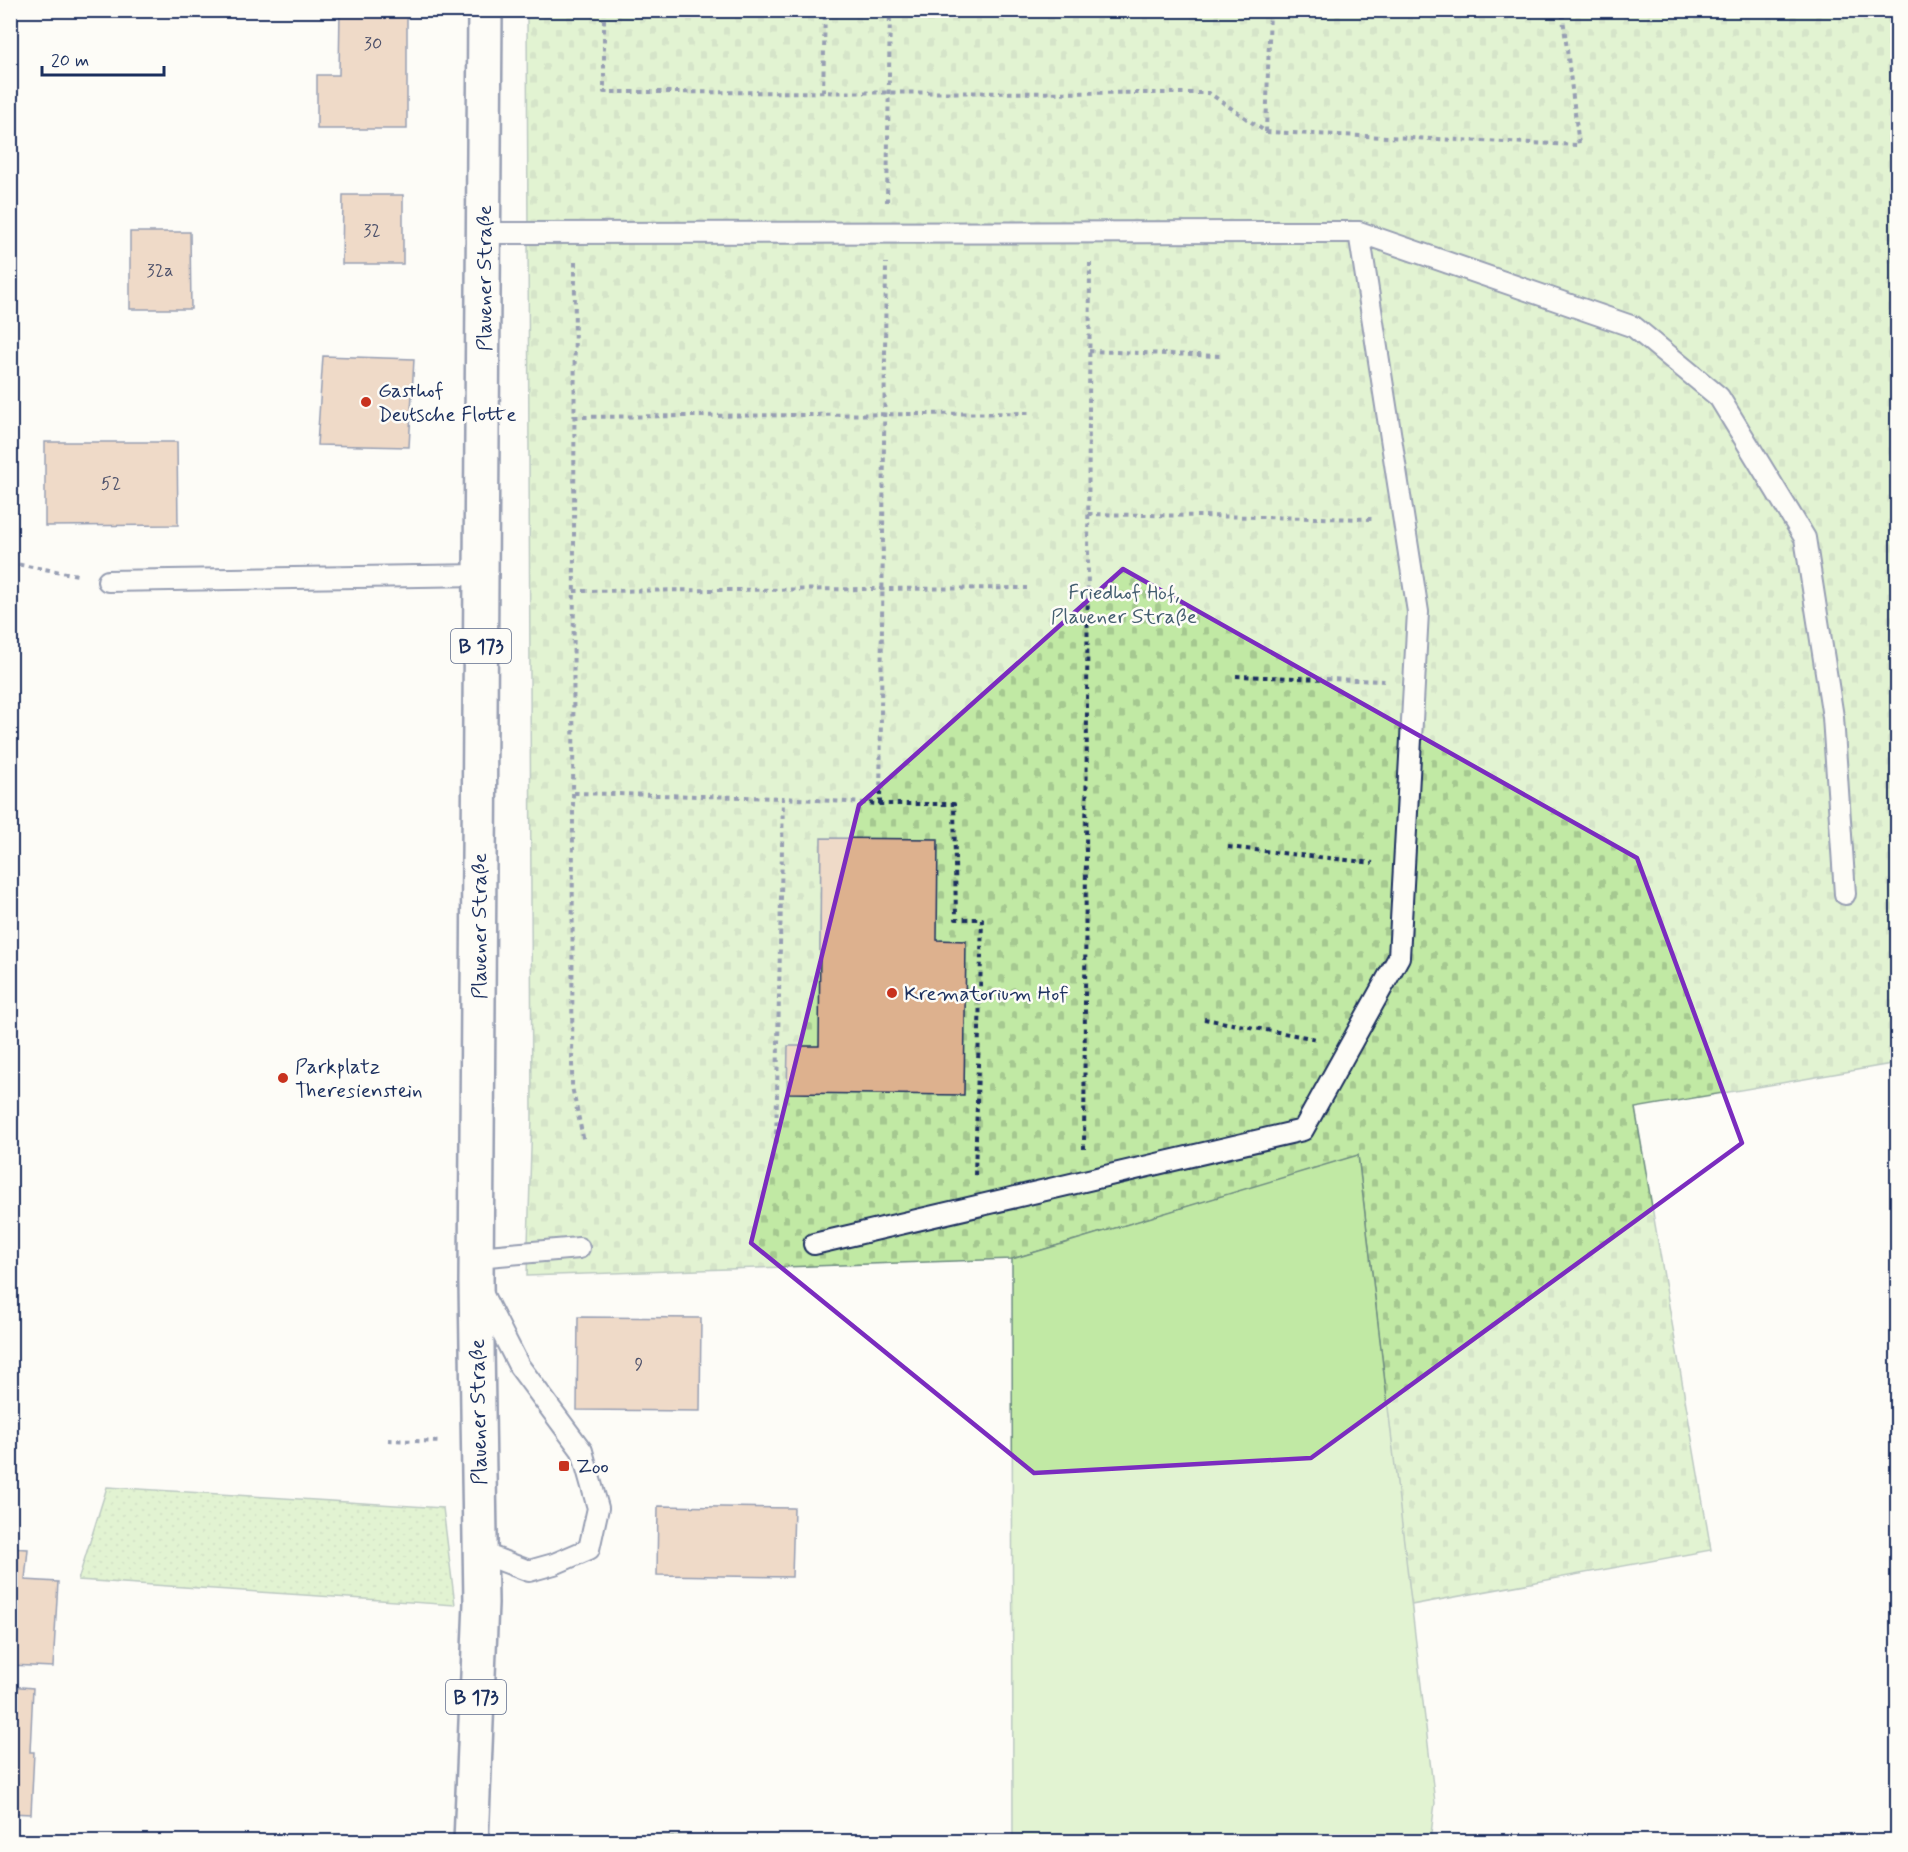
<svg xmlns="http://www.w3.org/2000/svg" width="1908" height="1852" font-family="Mynerve,sans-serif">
<defs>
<pattern id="grass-dots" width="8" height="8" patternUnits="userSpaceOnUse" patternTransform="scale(1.5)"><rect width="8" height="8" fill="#c1e9a4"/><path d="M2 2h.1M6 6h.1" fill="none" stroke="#a5c890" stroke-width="1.8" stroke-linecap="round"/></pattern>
<pattern id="cemetery-stones" width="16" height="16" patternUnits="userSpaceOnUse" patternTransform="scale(1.5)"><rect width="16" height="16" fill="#c1e9a4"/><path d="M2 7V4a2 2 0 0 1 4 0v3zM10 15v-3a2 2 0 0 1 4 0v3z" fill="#a5c890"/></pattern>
</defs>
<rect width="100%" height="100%" fill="#fdfcf7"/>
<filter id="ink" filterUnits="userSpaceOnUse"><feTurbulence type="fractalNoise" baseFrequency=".0167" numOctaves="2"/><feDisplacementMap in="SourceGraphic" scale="12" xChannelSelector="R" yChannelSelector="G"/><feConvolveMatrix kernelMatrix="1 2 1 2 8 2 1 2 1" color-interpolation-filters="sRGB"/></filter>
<g filter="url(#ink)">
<path fill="url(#grass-dots)" stroke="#6e8c81" stroke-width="1.5" d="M107,1487L443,1508L455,1605L78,1580Z"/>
<path fill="url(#cemetery-stones)" stroke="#6e8c81" stroke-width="1.5" d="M527,11H1897V1063L1635,1108L1711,1550L1411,1605L1358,1156L1012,1259L527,1276L532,1118Z"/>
<path fill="#c1e9a4" stroke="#6e8c81" stroke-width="1.5" d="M1358,1155L1435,1803L1430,1841H1013L1012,1259Z
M520,1834L977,1841L520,1842Z"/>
<path fill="#ddb18e" stroke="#1b2f5e" stroke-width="1.5" d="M340,10H407V129H317V75H339Z
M343,195H403V264H342Z
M130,232H190L191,309H130Z
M323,356L414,359L409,447L317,445Z
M45,442H177L178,525L45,526Z
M821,838L938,839L937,940L966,941L964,1095L787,1093L788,1046H819Z
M10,962H13L16,1031H10Z
M578,1317L701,1318L700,1411L577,1410Z
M658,1506L794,1508L792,1577L657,1575Z
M10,1548L28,1549L25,1580L58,1582L53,1667L10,1665Z
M10,1686L33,1688L30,1752H34L31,1814L10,1813Z"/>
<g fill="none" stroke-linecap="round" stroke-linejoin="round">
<defs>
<path id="lane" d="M484,233L1359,232L1634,327L1719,397L1805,538L1833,717L1845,894
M108,581L482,575
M814,1244L1303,1130L1399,957L1418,612L1359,232
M476,1257L579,1248
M479,1552L529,1571L554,1564L589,1549L598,1508L582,1451L519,1366L481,1291"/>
<path id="primary" d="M471,1842L481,1603L476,1282L485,10"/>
</defs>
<use href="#lane" stroke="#1b2f5e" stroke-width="24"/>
<use href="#primary" stroke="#1b2f5e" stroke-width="38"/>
<path stroke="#1b2f5e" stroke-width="4" stroke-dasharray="4.5 4.5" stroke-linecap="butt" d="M604,10V92L1209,93L1266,132L1579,145L1562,10
M823,92L825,10
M1266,132L1270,10
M887,202L890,10
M575,262L572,1087L584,1142
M1089,351L1220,356
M574,417L1032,413
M1088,514L1372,519
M10,563L78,575
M574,591L1027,588
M1236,676L1385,681
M574,793L783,798
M880,804L886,263
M1228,847L1373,863
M1204,1019L1317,1039
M776,1143L783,798L880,804H954L956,919H982L975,1176
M1084,1149L1090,263
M388,1440L441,1442"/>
<use href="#lane" stroke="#fdfcf7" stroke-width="20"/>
<use href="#primary" stroke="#fdfcf7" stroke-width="33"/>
</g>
</g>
<path d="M0 0H1908V1852H0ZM1123,569L1637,858L1742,1143L1311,1458L1034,1473L751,1243L859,805Z" fill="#fdfcf7" fill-opacity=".55" fill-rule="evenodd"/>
<path fill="none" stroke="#7b2cbf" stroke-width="4.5" stroke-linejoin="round" d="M1123,569L1637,858L1742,1143L1311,1458L1034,1473L751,1243L859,805Z"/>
<g fill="#c8321e" stroke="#fdfcf7" stroke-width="2">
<circle cx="366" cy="402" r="6"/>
<circle cx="892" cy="993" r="6"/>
<circle cx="283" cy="1078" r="6"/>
<rect x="558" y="1460" width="12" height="12" rx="3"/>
</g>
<g text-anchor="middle" stroke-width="5" stroke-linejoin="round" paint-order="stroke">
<g font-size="18" fill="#4c506a">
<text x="373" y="49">30</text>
<text x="372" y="236">32</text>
<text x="160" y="276">32a</text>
<text x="111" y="489">52</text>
<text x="639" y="1370">9</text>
</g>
<g fill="#fdfcf7" stroke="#5f6c8c" stroke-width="1.5">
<rect x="451" y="629" width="60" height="34" rx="4.5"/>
<rect x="446" y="1680" width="60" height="34" rx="4.5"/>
</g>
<g font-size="20" font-weight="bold" fill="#1b2f5e">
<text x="481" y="653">B 173</text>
<text x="476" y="1704">B 173</text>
</g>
<g font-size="21" fill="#1b2f5e" stroke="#fdfcf7">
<text transform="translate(484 278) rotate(-90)" y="7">Plauener Straße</text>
<text transform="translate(479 926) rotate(-90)" y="7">Plauener Straße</text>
<text transform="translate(478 1412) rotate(-91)" y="7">Plauener Straße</text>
</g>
<g font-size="21" fill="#1b2f5e" stroke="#fdfcf7" text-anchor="start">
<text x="378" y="397">Gasthof<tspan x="378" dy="24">Deutsche Flotte</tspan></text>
<text x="904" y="1000">Krematorium Hof</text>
<text x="295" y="1073">Parkplatz<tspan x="295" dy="24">Theresienstein</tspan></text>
<text x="576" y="1473">Zoo</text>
</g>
<g font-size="21" fill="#445e70" stroke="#fdfcf7">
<text x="1124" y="599">Friedhof Hof,<tspan x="1124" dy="24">Plauener Straße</tspan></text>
</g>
</g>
<rect width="1908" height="1852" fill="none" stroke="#fdfcf7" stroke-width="36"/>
<rect x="18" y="18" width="1872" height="1816" fill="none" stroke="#1b2f5e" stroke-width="2" filter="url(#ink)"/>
<path d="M42 66v9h122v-9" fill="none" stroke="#1b2f5e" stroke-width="3"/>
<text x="51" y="66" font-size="18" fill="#1b2f5e" stroke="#fdfcf7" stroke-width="4.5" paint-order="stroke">20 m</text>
</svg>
